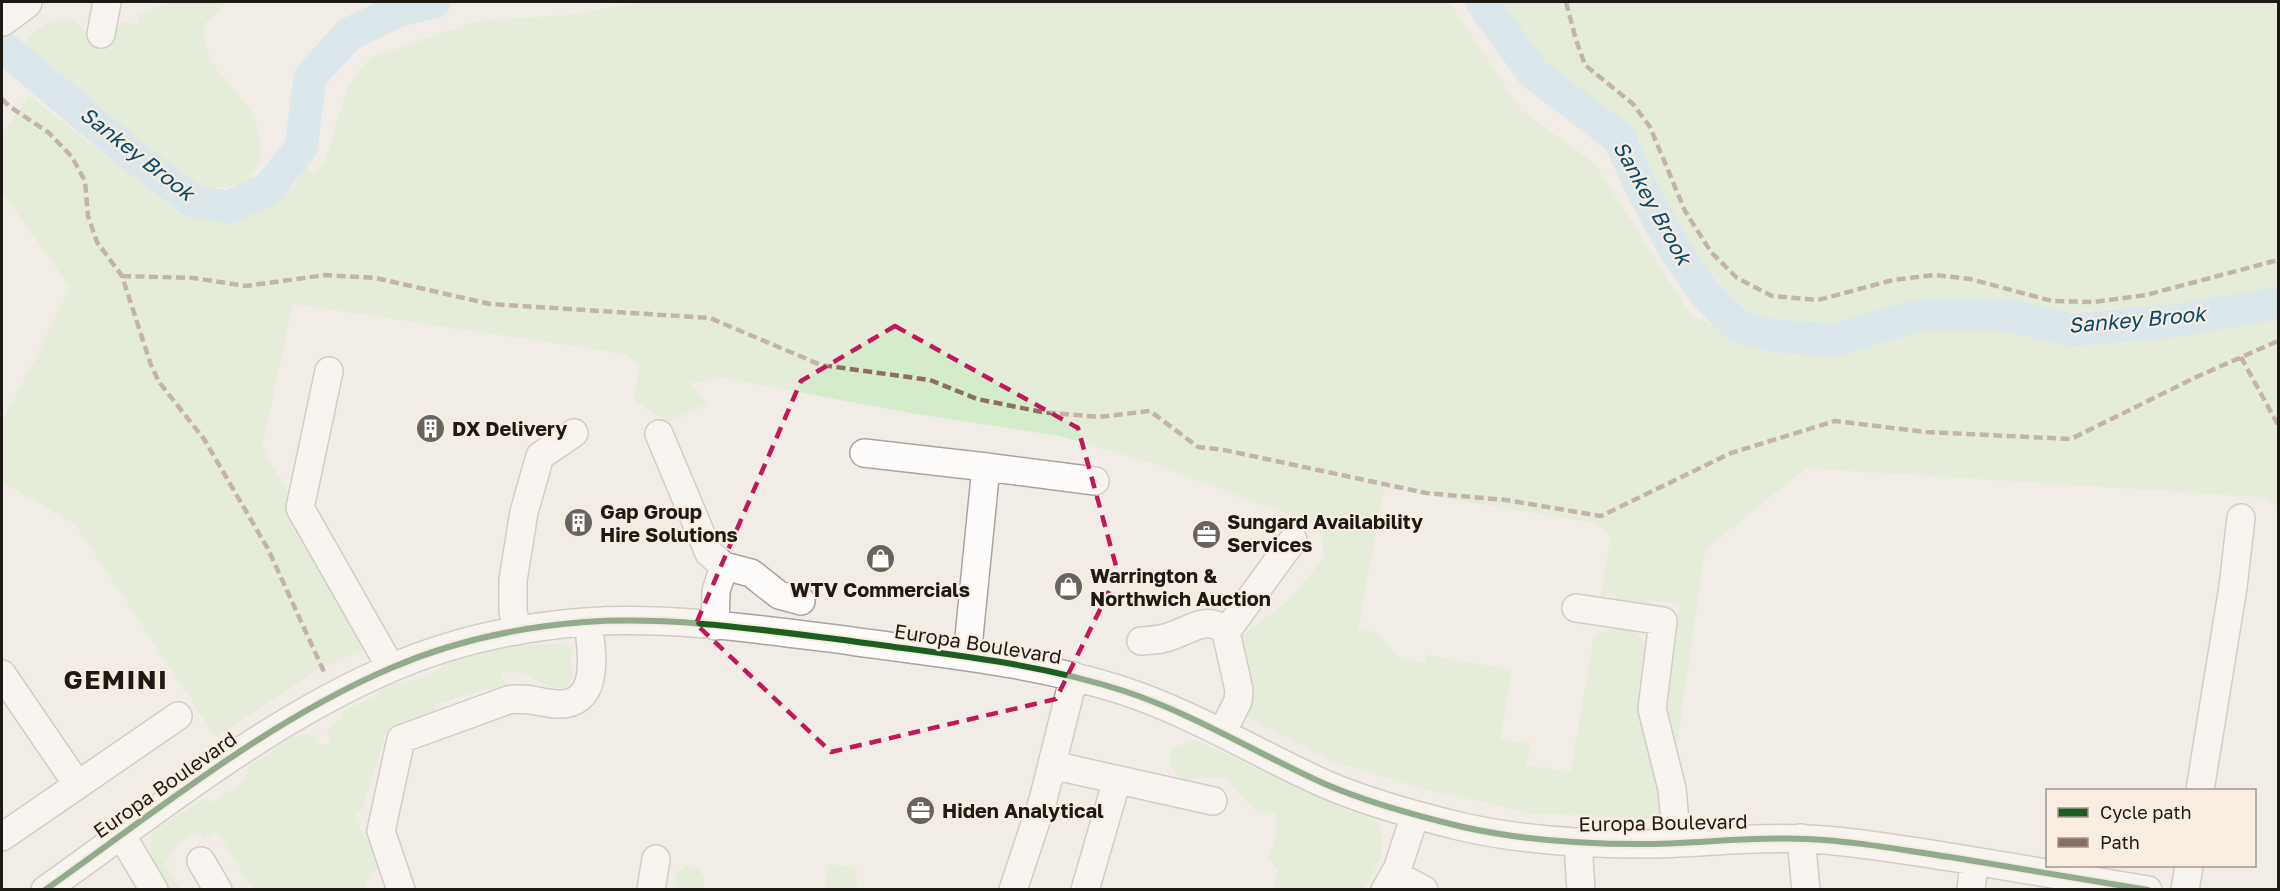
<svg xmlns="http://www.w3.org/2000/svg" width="2280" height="891" font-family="'Golos Text',sans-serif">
<rect width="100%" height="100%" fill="#f2ece6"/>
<path fill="#d4eccc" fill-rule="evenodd" d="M165,2H227L205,23L203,36L212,63L251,111L260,138V161L250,178L238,185L193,191L19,47C44,22 71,0 91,43H105L122,22L136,24L140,15L164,4Z
M641,2H1449L1521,110L1596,165L1691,316C1767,350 1846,341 1925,328L1938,300L1920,301L1835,325L1743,314L1678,228L1630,131L1537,59L1497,2H2278V293L2259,295L2278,298V507L2261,497L1806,468L1705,550L1676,749L1663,708L1666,658L1681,604L1648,600L1646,614L1617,605L1616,593H1610L1600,600L1611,535L1594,523L1384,488L1358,629L1380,635L1398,658L1424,663L1427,655L1512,670L1500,739L1530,744L1526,765L1571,772L1594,636L1615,627H1631C1637,632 1642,638 1644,646C1648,663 1639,700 1641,720C1643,754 1667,783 1658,819L1528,813L1422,788L1332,761L1245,716L1238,639L1289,600L1324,558L1321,527L1149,462L1060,436L916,414L724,378L690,383L707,404L668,422L634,400L639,365L627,354L293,304L262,447L300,514L368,647L314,672L216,737L74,523L2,482V421L34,362L70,287L2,191V134L29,96L182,215C219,224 269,215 295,185C298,180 301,173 303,168L315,172L325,163L347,88L370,58L478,21L569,15ZM1985,299H1994L2068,313L2145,306L2072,319L2023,311L2015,329L1995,325Z
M564,644L571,647L573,652C565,667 586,690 550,688C532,680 521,667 500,674L507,686L484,690L436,704L434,715L386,731L363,807L355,816L366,841L379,846L382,867L369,874L365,889H253L217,832L204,840L197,831L179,843L164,865L180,889H166L149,863L153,830L205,799L213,802L244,781L249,766L292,737L314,734L319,745L330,744L327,733L333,724L341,720L343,711L378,695L382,686C400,683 419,681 436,672C441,670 443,663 449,660C483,644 527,645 564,644Z
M1196,740L1347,810C1355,813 1371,816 1377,823C1391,842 1374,873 1364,889H1273L1278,870L1268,858L1277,835L1276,813H1258L1225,778H1204L1183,781L1169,763L1171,748Z
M830,864L856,869L857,889H826L825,879Z
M686,866L697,868L704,877L703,889H681L675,884L677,873Z"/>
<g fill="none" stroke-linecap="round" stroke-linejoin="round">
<path stroke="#c0dff2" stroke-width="33" d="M1482,2L1533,73L1619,138L1641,187L1675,250L1705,293L1738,327L1778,336L1835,340L1919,315H2007L2071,330L2180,320L2278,303
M2,46L132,155L194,202L229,207L268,189L301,148L310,77L349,34L397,11L434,2"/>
<defs>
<path id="minor" d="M101,34L107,2
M329,371L300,508L391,668
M659,434L709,553L724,566L751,573L779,595L801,601
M864,453L986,467L967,657
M986,467L1095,481
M1576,608L1663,621L1652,709L1672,789L1677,843
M715,626L716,591L724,566
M517,631L513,611V580L524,512L540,456L574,433
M1141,641C1153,640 1163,640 1174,635C1193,628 1209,615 1226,632
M2,674L77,784
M1222,733L1238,701L1239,690L1226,632L1293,540
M1052,765L1213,801
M2200,790L2233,587L2241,518
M122,836L154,890
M2,837L178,716
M1801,838L1806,890
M1578,843L1581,890
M201,861L218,890
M1394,874L1424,890
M45,890C154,813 267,721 391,668C451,642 519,627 585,622C671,616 764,630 851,641C942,654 1035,662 1124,691C1194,714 1258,754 1325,784C1369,803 1417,816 1463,827C1521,840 1581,844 1640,844C1696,844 1751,836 1807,839C1855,841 1902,850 1950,857C2016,868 2082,879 2148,890
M401,890L381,831L401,739L508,700C525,697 538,702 555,704C602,707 592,652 588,622
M651,890L656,859
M1013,890L1043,800L1074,676
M1085,890L1117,780
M1385,890L1397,870L1415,815
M1971,890L1974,861
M2185,890L2189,866"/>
<path id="highway" d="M2,19L25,2"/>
</defs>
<use href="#minor" stroke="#a8a49f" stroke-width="30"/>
<use href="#highway" stroke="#a8a49f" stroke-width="36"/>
<use href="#minor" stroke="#fdfcfb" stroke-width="27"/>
<use href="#highway" stroke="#fdfcfb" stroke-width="33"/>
<path stroke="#8d6e63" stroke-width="4.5" stroke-dasharray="9 4.5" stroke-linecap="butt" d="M1566,2L1576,40L1585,65L1633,104L1650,127L1685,211L1711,252L1737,278L1772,296L1818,300L1893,280L1934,275L1970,279L2052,301L2094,302L2146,295L2278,260
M2,99L9,106L49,133L72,157L85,181L88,216L97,242L122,276L151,365L159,382L204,439L268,549L325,674
M122,276L194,278L246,286L325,275L376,278L490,304L710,318L821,365L930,380L977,399L1042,412L1098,417L1150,411L1198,447L1224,450L1426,493L1506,500L1601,516L1731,453L1835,421L1926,432L2071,439L2194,378L2278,341
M2241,357L2278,425"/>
<defs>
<path id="cycleway" d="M45,890C154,813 267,721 391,668C451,642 519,627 585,622C671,616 764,630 851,641C942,654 1035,662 1124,691C1194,714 1258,754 1325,784C1369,803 1417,816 1463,827C1521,840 1581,844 1640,844C1696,844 1751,836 1807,839C1855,841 1902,850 1950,857C2016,868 2082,879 2148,890"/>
</defs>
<use href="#cycleway" stroke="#f8ede0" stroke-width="10"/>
<use href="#cycleway" stroke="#1b5e20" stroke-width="6"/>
</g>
<path d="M0 0H2280V891H0ZM895,326L1078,428L1118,573L1056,699L831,752L696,624L801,381Z" fill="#f2ece6" fill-opacity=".55" fill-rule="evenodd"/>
<path fill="none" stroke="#c2185b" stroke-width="4.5" stroke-dasharray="12 8" stroke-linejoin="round" d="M895,326L1078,428L1118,573L1056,699L831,752L696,624L801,381Z"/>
<defs>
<symbol id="building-disc" viewBox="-11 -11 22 22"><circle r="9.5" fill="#68635e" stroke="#f8ede0"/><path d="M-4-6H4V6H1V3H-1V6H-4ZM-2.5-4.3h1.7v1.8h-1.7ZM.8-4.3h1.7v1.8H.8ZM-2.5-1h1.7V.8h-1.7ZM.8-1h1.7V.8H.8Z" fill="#fff"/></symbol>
<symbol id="office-disc" viewBox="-11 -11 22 22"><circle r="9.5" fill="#68635e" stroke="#f8ede0"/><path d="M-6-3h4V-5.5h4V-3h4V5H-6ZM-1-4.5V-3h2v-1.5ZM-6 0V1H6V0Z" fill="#fff"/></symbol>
<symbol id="shop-disc" viewBox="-11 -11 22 22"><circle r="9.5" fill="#68635e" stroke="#f8ede0"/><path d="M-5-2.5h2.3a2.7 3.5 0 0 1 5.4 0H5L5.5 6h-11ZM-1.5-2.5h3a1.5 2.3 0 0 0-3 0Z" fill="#fff"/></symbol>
</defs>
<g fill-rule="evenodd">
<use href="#building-disc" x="414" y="412" width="33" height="33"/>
<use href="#building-disc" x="562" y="506" width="33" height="33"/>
<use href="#office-disc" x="1190" y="518" width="33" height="33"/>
<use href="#shop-disc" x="864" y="542" width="33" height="33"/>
<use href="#shop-disc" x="1052" y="570" width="33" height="33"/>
<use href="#office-disc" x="904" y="794" width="33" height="33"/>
</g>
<g text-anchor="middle" stroke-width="4.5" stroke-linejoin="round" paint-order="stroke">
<g font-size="20" font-weight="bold" fill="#1d1915" stroke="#f8ede0" text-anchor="start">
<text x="452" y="436">DX Delivery</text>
<text x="600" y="519">Gap Group<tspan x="600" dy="23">Hire Solutions</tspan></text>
<text x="1227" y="529">Sungard Availability<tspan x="1227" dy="23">Services</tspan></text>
<text x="1090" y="583">Warrington &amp;<tspan x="1090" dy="23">Northwich Auction</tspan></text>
<text x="880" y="597" text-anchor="middle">WTV Commercials</text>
<text x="942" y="818">Hiden Analytical</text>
</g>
<g font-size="20" fill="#1d1915" stroke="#f8ede0">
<text transform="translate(978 644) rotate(9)" y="7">Europa Boulevard</text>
<text transform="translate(165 785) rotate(-35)" y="7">Europa Boulevard</text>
<text transform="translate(1663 823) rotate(-1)" y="7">Europa Boulevard</text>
</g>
<g font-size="21" font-style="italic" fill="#064a6b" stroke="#f8ede0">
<text transform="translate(137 154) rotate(38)" y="7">Sankey Brook</text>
<text transform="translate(1652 203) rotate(61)" y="7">Sankey Brook</text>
<text transform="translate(2137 320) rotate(-5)" y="7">Sankey Brook</text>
</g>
<g font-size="26" font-weight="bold" letter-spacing="1.5" fill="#1d1915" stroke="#f8ede0">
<text x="116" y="689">GEMINI</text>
</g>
</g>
<rect width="2280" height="891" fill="none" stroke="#1d1915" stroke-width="6"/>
<rect x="2046" y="789" width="210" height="78" fill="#f8ede0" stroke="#a0988f" stroke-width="1.5"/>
<rect x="2058" y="808" width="30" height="9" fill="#1b5e20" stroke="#a0988f" stroke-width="1.5"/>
<text x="2100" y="819" font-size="18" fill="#1d1915">Cycle path</text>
<rect x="2058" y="838" width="30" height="9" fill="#8d6e63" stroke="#a0988f" stroke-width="1.5"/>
<text x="2100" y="849" font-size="18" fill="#1d1915">Path</text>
</svg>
